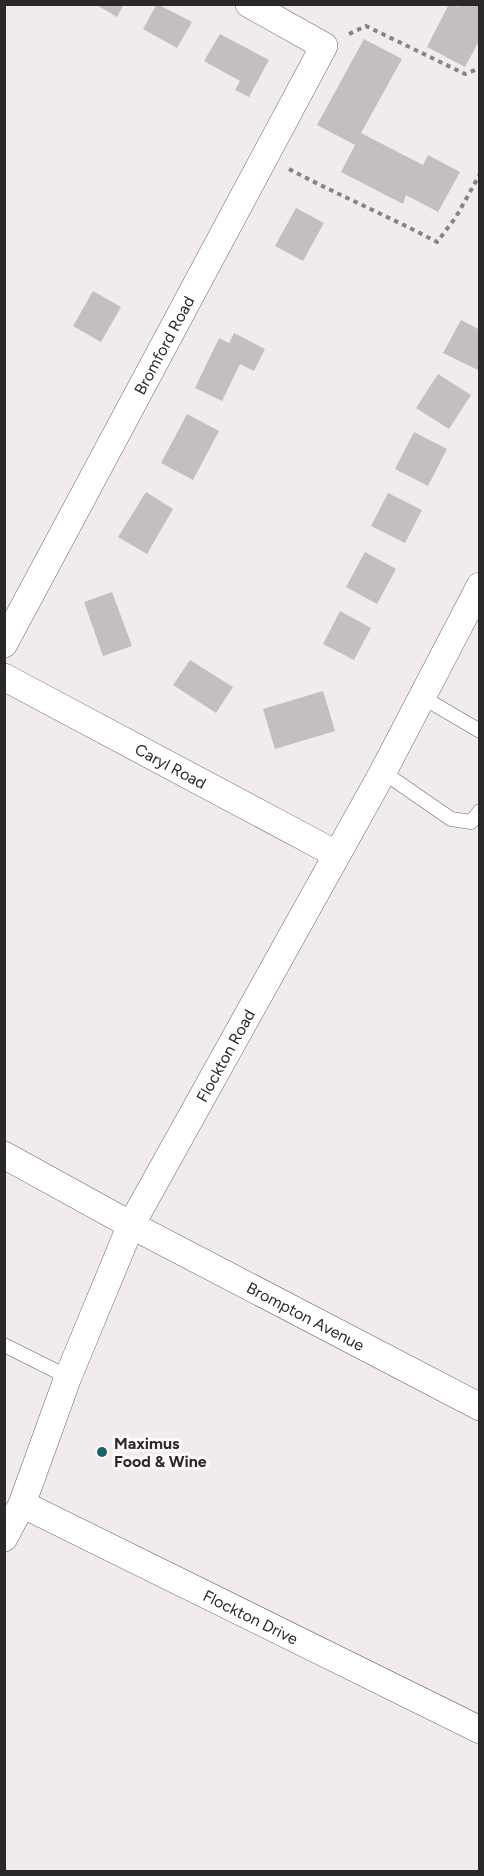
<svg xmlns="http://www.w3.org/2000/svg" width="484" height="1876" font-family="Figtree,sans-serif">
<rect width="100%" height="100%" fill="#f1ebee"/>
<path fill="#c4bec1" d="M95,4H124L117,17Z
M157,4L192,22L177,48L143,29Z
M449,4L459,7L460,4H480V39L465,67L427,47Z
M220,34L269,60L249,97L235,90L240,81L204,61Z
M364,39L402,59L361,133L423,165L428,155L460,172L438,212L406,195L403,204L341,172L355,145L317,125Z
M296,208L324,223L303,261L275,246Z
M93,291L121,307L101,342L73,326Z
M461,320L480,330V371L443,353Z
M234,333L265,349L254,371L240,364L222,401L195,388L219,338L229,343Z
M438,374L471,395L449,429L416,408Z
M187,414L219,431L193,480L161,463Z
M414,432L447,449L428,486L395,469Z
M146,492L173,509L147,554L118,537Z
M388,493L422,510L405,543L371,526Z
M365,552L396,569L377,604L346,587Z
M112,592L132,646L103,656L84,602Z
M340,611L371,628L354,660L323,644Z
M190,660L233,687L216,713L173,685Z
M323,691L335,731L275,749L263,709Z"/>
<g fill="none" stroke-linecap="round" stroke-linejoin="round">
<defs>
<path id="service" d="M422,697L480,731
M383,772L451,819L471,822L480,811
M4,1345L68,1377"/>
<g id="minor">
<path id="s1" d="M4,644L324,46L249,4"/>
<path id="s2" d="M4,677L336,854"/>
<path id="s3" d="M4,1155L131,1225L480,1407"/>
<path id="s4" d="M22,1504L480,1730"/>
<path id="s5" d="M4,1538L22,1504L68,1377L131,1225L383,772L480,586"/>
</g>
</defs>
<use href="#service" stroke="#6b6668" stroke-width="15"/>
<use href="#minor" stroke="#6b6668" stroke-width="28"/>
<path stroke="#878385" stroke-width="4" stroke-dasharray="4.5 4.5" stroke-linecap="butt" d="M349,34L366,26L465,74L480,68
M289,169C338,195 388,216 437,242L456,217L480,174"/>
<use href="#service" stroke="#fff" stroke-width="14"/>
<use href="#minor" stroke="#fff" stroke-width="27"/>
</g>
<circle fill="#166566" stroke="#fef8fb" stroke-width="2" cx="102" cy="1452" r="6"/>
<g text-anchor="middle" stroke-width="6" stroke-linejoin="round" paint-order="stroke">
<g font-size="16" fill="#2a2829" stroke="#fef8fb">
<text dy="6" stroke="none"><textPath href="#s1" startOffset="339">Bromford Road</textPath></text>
<text dy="6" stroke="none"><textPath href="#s2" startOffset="189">Caryl Road</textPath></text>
<text dy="6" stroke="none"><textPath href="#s5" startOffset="532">Flockton Road</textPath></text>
<text dy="6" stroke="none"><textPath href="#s3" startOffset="342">Brompton Avenue</textPath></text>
<text dy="6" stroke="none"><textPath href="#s4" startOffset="255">Flockton Drive</textPath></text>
</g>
<g font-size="16" font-weight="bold" fill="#2a2829" stroke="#fef8fb" text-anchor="start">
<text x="114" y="1449">Maximus<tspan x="114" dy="18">Food &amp; Wine</tspan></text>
</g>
</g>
<rect width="484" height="1876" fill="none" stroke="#2a2829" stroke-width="12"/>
</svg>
